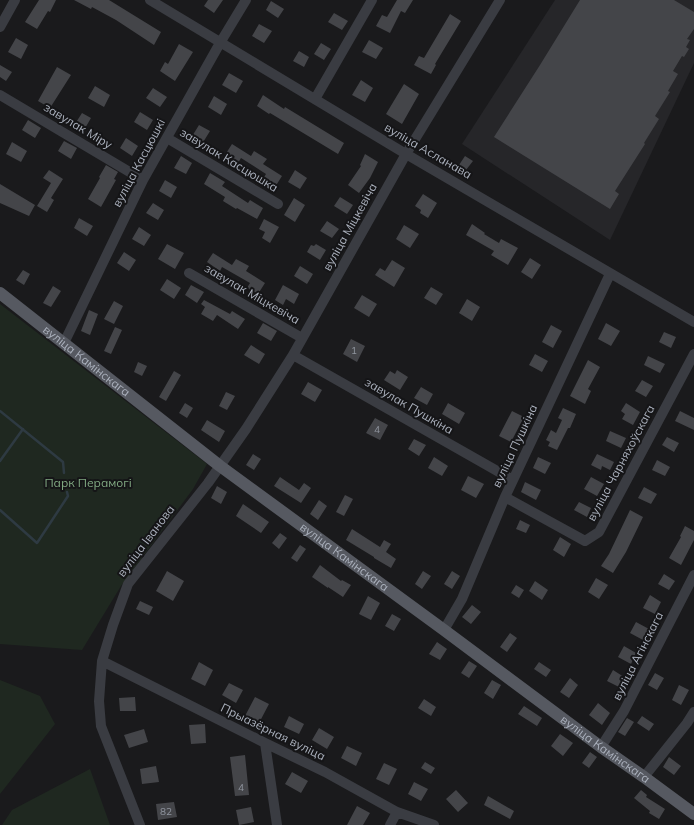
<svg xmlns="http://www.w3.org/2000/svg" width="694" height="825" font-family="Mulish,sans-serif">
<rect width="100%" height="100%" fill="#1a1a1c"/>
<path fill="#262629" d="M555,0H694V63L610,240L462,144Z"/>
<path fill="#1f2820" d="M0,304L207,464L193,489L121,586L82,650L0,644Z
M0,680L40,696L55,724L0,794Z
M90,769L110,825H2L12,810Z"/>
<g fill="none" stroke-linecap="round" stroke-linejoin="round">
<path stroke="#2e3a42" stroke-width="2.5" d="M0,411L63,462L64,473
M0,461L23,429
M0,510L37,543L68,496L67,492"/>
</g>
<path fill="#444549" d="M39,0H56L50,12L48,11L37,29L25,22Z
M74,0H109L161,32L154,45L116,20L92,7L91,9Z
M208,0H223L214,13L204,6Z
M397,0H413L405,13L401,11L390,33L376,26L382,15L387,17Z
M580,0H674L694,12V29L687,39L690,40L686,47L689,49L684,57L682,56L673,71L678,74L668,91L670,92L655,116L659,119L644,143L645,144L615,191L619,194L610,209L494,137L540,65Z
M271,1L284,9L278,18L266,10Z
M334,13L348,21L342,30L328,22Z
M450,14L461,21L435,64L436,65L431,74L414,65L419,56L424,58Z
M259,24L272,31L264,43L252,36Z
M16,38L28,45L21,59L8,52Z
M369,40L383,48L376,59L362,52Z
M321,43L331,49L324,60L314,54Z
M179,44L193,52L175,81L160,71L165,62L168,64Z
M299,51L309,57L304,67L293,61Z
M0,65L12,72L6,81L0,77Z
M57,67L71,75L50,108L38,101Z
M229,73L243,81L236,93L222,85Z
M361,80L373,88L365,102L352,95Z
M404,84L419,94L402,124L386,114Z
M95,86L110,95L104,107L88,98Z
M153,88L167,97L160,107L146,98Z
M263,95L284,109L285,107L344,143L338,154L270,113L269,114L257,106Z
M214,96L227,104L221,115L208,107Z
M140,112L153,120L147,130L134,122Z
M82,113L91,118L84,130L75,124Z
M28,120L41,128L35,138L22,130Z
M199,125L210,131L202,144L191,138Z
M126,138L138,146L132,156L120,148Z
M64,141L77,148L71,159L58,151Z
M12,142L27,151L21,162L6,154Z
M232,144L251,156L254,151L267,159L263,164L282,176L275,187L263,179L266,174L241,158L238,163L225,155Z
M365,154L378,162L370,178L359,193L348,185L361,166L360,165Z
M181,156L192,163L186,174L174,168Z
M465,156L473,161L466,170L459,165Z
M106,165L118,172L114,179L116,180L101,207L88,199L100,178L99,177Z
M49,170L63,179L51,198L54,200L47,212L37,206L51,183L43,178Z
M295,170L307,178L300,189L288,182Z
M210,173L225,182L222,186L248,203L250,200L263,208L257,219L237,208L236,209L223,201L225,197L204,184Z
M165,180L177,187L171,198L159,191Z
M0,184L35,205L29,216L0,203Z
M423,194L437,203L428,218L420,213L421,210L415,206Z
M340,197L353,205L347,214L334,206Z
M294,198L305,205L295,222L284,215Z
M153,203L164,210L158,220L146,213Z
M79,218L93,226L87,236L74,228Z
M264,219L279,227L270,243L262,238L265,232L259,229Z
M327,221L339,229L332,238L320,231Z
M472,224L485,233L484,234L499,243L501,239L518,248L508,265L491,255L494,251L466,235Z
M404,225L419,234L410,248L396,239Z
M139,227L151,235L144,246L132,239Z
M167,244L184,253L175,269L158,259Z
M316,244L326,250L320,260L307,252L311,245L314,246Z
M124,252L136,260L129,271L117,263Z
M213,253L232,265L236,259L249,266L246,271L265,283L258,294L247,288L250,283L222,267L220,271L207,262Z
M530,258L541,265L532,279L521,272Z
M392,260L405,268L394,287L375,275L380,268L385,271Z
M300,266L313,274L307,284L294,276Z
M23,270L30,274L24,285L16,280Z
M167,279L181,288L174,299L160,290Z
M191,285L204,292L197,303L185,295Z
M283,285L299,294L294,304L286,299L283,305L275,300Z
M53,286L61,291L51,307L43,303Z
M431,287L443,294L436,305L424,298Z
M362,295L377,304L369,317L354,308Z
M467,299L480,307L472,321L459,313Z
M204,300L230,314L232,311L245,319L238,329L217,315L213,321L201,314L205,307L201,304Z
M114,301L123,306L114,324L104,319Z
M89,310L98,314L90,335L81,331Z
M263,323L277,331L271,341L257,333Z
M606,323L620,331L611,346L598,339Z
M551,325L562,331L553,348L542,342Z
M115,327L122,330L111,354L104,351Z
M664,332L676,337L671,348L659,342Z
M351,339L365,346L357,362L343,354Z
M251,345L265,354L259,364L244,355Z
M535,354L548,361L542,372L529,365Z
M648,356L665,364L660,373L644,365Z
M588,360L600,367L588,389L591,391L585,404L570,396Z
M138,362L147,366L142,376L134,372Z
M397,370L408,377L400,390L384,380L390,371L395,374Z
M174,371L181,375L166,401L159,397Z
M642,380L653,386L646,397L635,391Z
M308,382L322,390L315,402L301,394Z
M421,387L433,394L427,405L414,398Z
M226,392L235,396L227,410L219,406Z
M185,403L193,408L187,418L179,413Z
M448,403L465,413L459,424L442,414Z
M626,403L640,412L633,425L622,419L625,414L621,411Z
M563,408L576,414L570,428H568L557,450L548,446L550,442L546,440L551,430L556,433L562,420L558,418Z
M512,411L524,417L511,442L499,436Z
M680,411L694,418V430L675,421Z
M375,418L388,425L380,440L366,433Z
M207,420L225,431L219,442L201,430Z
M610,431L626,438L621,448L606,441Z
M667,437L679,443L674,452L662,445Z
M414,439L426,445L419,456L408,449Z
M253,454L261,459L254,470L246,465Z
M597,454L614,462L610,470L602,466L601,470L591,465Z
M434,457L448,466L442,476L428,468Z
M538,457L551,463L545,474L533,468Z
M657,460L670,467L665,476L652,470Z
M468,476L484,484L476,498L461,490Z
M280,477L299,490L304,483L311,488L301,503L274,486Z
M591,477L604,484L597,496L584,489Z
M525,482L541,490L536,500L521,492Z
M217,486L227,492L221,504L211,498Z
M644,487L657,494L651,504L638,498Z
M345,495L353,499L344,516L336,512Z
M319,500L327,506L318,520L310,514Z
M579,502L591,508L587,517L574,510Z
M243,504L269,522L261,533L236,516Z
M630,510L643,517L626,552L613,573L601,566L609,554Z
M520,520L530,525L526,533L516,529Z
M685,526L694,531V540L681,565L669,558L681,537L680,536Z
M352,529L380,547L384,540L391,544L386,552L396,559L391,568L374,558V557L346,540Z
M280,533L287,538L279,549L272,543Z
M560,537L571,544L564,557L553,550Z
M300,545L306,549L297,562L291,558Z
M320,565L341,581L342,580L351,585L343,597L328,587V588L312,577Z
M167,571L184,581L173,601L156,591Z
M423,571L431,576L422,589L415,584Z
M452,571L460,576L452,589L444,584Z
M664,574L675,581L669,590L658,584Z
M596,578L608,585L599,599L588,592Z
M535,581L548,590L542,600L529,591Z
M516,585L524,590L519,598L511,593Z
M650,595L661,602L655,614L643,608Z
M368,596L380,603L371,620L359,614Z
M140,601L153,607L149,615L136,609Z
M472,605L481,612L471,624L462,617Z
M392,614L401,619L394,631L385,626Z
M636,622L649,629L643,640L630,633Z
M510,633L517,638L507,652L500,647Z
M437,642L447,649L440,660L429,654Z
M624,646L636,653L631,664L618,657Z
M469,661L477,666L469,678L461,673Z
M199,662L213,670L205,686L191,679Z
M539,662L551,670L546,677L534,669Z
M613,670L624,677L619,687L607,681Z
M655,673L664,678L657,690L648,685Z
M570,678L578,685L569,698L560,692Z
M492,680L501,685L493,699L484,693Z
M229,683L243,690L236,703L222,695Z
M679,685L689,690L681,705L672,700Z
M135,697L136,711H120L119,698Z
M255,697L269,704L259,723L245,716Z
M424,699L436,707L431,716L418,708Z
M598,703L610,713L602,725L589,715Z
M524,706L542,718L537,726L518,714Z
M289,716L304,724L299,734L284,727Z
M642,716L654,724L649,731L637,723Z
M627,718L634,722L625,736L618,732Z
M205,724L206,743L191,744L189,725Z
M319,728L334,737L327,749L312,740Z
M144,729L148,742L129,748L124,735Z
M560,734L573,743L563,756L551,746Z
M347,746L362,753L356,766L341,758Z
M590,752L597,757L589,768L582,763Z
M245,755L249,795L235,796L230,757Z
M669,757L681,766L674,775L663,767Z
M425,762L435,768L431,774L421,768Z
M384,763L397,769L389,785L376,779Z
M156,766L159,782L142,784L140,769Z
M292,772L308,781L301,793L285,784Z
M414,782L428,789L421,801L408,794Z
M456,790L468,803L458,812L446,799Z
M641,790L647,795L646,797L665,809L659,819L649,813L650,811L634,798Z
M488,796L514,811L510,819L484,805Z
M174,802L177,817L158,820L156,804Z
M357,806L370,813L363,825H347Z
M251,807L254,822L239,825L236,810Z"/>
<g fill="none" stroke-linecap="round" stroke-linejoin="round">
<path stroke="#3a3c42" stroke-width="10" d="M150,0L406,154L694,322
M0,27L15,0
M0,95L143,180
M315,99L372,0
M167,138L278,204
M189,273L302,338
M64,343L143,180L220,43L246,0
M293,355L513,480
M505,497L585,541L599,532L694,354
M444,630L462,599L505,497L610,274
M102,661L265,743L325,772L397,812L434,825
M265,743L277,825
M601,747L624,711L694,575
M644,777L687,723L694,712
M140,825L101,726L99,701L102,661L113,625L128,584L208,483L246,429L293,355L406,154L500,0
M390,825L397,812"/>
<path stroke="#565961" stroke-width="12" id="s1" d="M0,293L220,466L444,630L601,747L644,777L694,814"/>
</g>
<g text-anchor="middle" stroke-width="4" stroke-linejoin="round" paint-order="stroke">
<g font-size="10" fill="#9196a0">
<text x="354" y="354">1</text>
<text x="377" y="433">4</text>
<text x="241" y="791">4</text>
<text x="166" y="815">82</text>
</g>
<g font-size="12" fill="#abb1bd" stroke="#151517">
<text transform="translate(78 126) rotate(31)" y="4">завулак Міру</text>
<text transform="translate(428 151) rotate(30)" y="4">вуліца Асланава</text>
<text transform="translate(229 160) rotate(31)" y="4">завулак Касцюшка</text>
<text transform="translate(139 163) rotate(-62)" y="4">вуліца Касцюшкі</text>
<text transform="translate(350 227) rotate(-61)" y="4">вуліца Міцкевіча</text>
<text transform="translate(252 294) rotate(30)" y="4">завулак Міцкевіча</text>
<text dy="4" stroke="none"><textPath href="#s1" startOffset="110">вуліца Камінскага</textPath></text>
<text transform="translate(409 406) rotate(30)" y="4">завулак Пушкіна</text>
<text transform="translate(515 446) rotate(-65)" y="4">вуліца Пушкіна</text>
<text transform="translate(621 463) rotate(-62)" y="4">вуліца Чарняхоўскага</text>
<text transform="translate(146 541) rotate(-53)" y="4">вуліца Іванова</text>
<text dy="4" stroke="none"><textPath href="#s1" startOffset="434">вуліца Камінскага</textPath></text>
<text transform="translate(638 656) rotate(-63)" y="4">вуліца Агінскага</text>
<text transform="translate(273 732) rotate(26)" y="4">Прыазёрная вуліца</text>
<text dy="4" stroke="none"><textPath href="#s1" startOffset="758">вуліца Камінскага</textPath></text>
</g>
<g font-size="12" fill="#81a982" stroke="#151517">
<text x="88" y="487">Парк Перамогі</text>
</g>
</g>
</svg>
